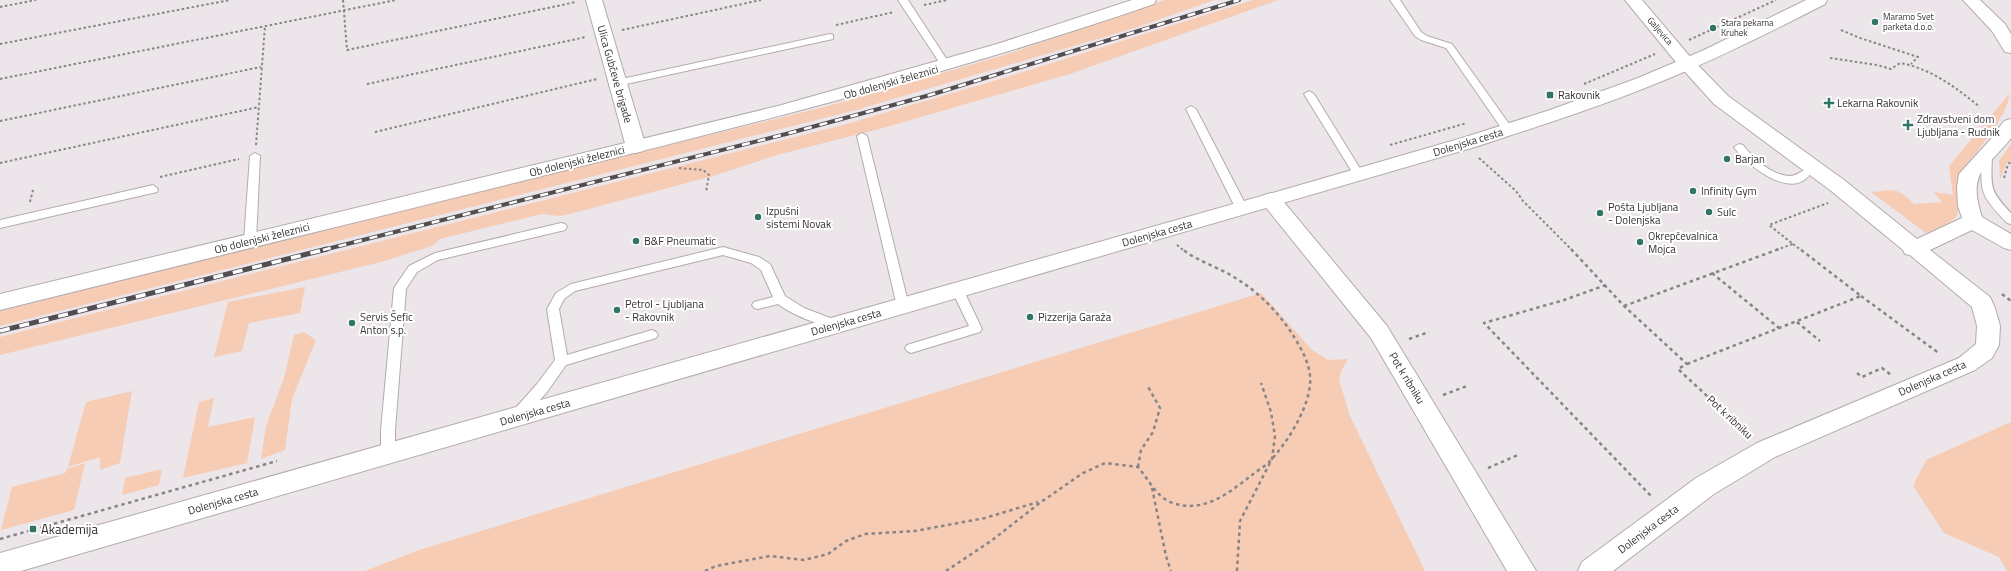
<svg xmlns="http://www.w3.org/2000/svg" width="2011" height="571" font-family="'Titillium Web',sans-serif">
<rect width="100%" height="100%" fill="#ece5e9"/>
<path fill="#f7ccb4" d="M1165,0H1214L1138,27L856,110L0,326V310L828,106L1008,54Z
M1253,0H1278L1070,74L883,128L777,155L713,176L566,215L559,216L542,214L440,239L432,246L381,262L0,355V337L843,125L1004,78Z
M2009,94C2011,111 1975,154 1965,167C1956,179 1962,210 1956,217C1949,225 1935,229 1926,233L1871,192C1894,190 1897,186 1914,204L1942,202L1934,192L1953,195L1949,166Z
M2011,144V160L2007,163L2000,179L1999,161Z
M305,287L300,313L249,323L242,351L214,357L228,302Z
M1261,293L1311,349L1328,360L1348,359L1341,371L1339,380L1350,416L1425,571H365L419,550Z
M304,332L316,340L292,399L285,450L261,459L266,426L284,378L294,335Z
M132,391L120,463L100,470V457L68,467L86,402Z
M214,398L208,427L255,417L247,463L183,478L199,402Z
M2011,422V571H2007L1999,557L1944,533L1913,486L1926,460Z
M85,463L74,510L1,530L12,487L65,473L67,469Z
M162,469L159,485L122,495L125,478Z"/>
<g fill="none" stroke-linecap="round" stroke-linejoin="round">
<defs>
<path id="lane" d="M898,0H908L951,66L949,68H943Z
M1390,0H1400L1421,32L1427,36L1452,44L1512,128L1513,130L1512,132H1504L1446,48L1421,40L1415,36Z
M830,34L833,35V39L617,86L612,83L617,80Z
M1309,91L1314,94L1364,175L1363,177L1359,179L1354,175L1304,94Z
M1191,106L1196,109L1248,209L1246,212L1242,213L1236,209L1186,109Z
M862,133L867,136L909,306L907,309H899L897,306L857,136Z
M1739,144L1743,145C1753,158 1772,176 1790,176C1796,176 1800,172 1805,170L1810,174C1792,201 1746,165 1734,147Z
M255,153L260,156L256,241L250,245L244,241L250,156Z
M1987,153L1992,156C1991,187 1989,190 2011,213V224L2007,223C1981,195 1980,194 1982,156Z
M153,185L158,189L157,192L0,228V220Z
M561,223L565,224L567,227L565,230L438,260L417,272L406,289L395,430V454L393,458L388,460L383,458L381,454V430L394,288L409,266L435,253Z
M723,247L759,257L770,264L785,296L804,308L841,322L843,325L841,328L837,330C817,323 795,317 778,304L758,309L754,308L752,305L754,302L773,297L761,270L751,263L723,255L575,291L564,299L559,309L567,355L652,330L656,332L658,335L656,338L566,365L547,392L523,419L518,420L513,419L511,415L513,411L537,384L555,360L547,309L556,293L571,284Z
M957,285L961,286L963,289L982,329L980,332L911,353L907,351L905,348L907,345L969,326L951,289L953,286Z"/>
<path id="street" d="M586,0H602L646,147L643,151L636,153L629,151L626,147Z
M1963,0H1980L2005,24L2011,34V53L2005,52L1992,31Z
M1686,58L1692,59L1728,96L1844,180L1917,239L1962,218L1958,206L1957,187L1959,174L1990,140L2004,121L2011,119V138C2004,148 1981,169 1979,177C1974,189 1978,205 1982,217L2011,234V250L2004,248L1972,230L1930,250L1990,297L1995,308L2000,326L1999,345L1992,358L1975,370L1775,457L1714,494L1613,571H1578L1582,562L1696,478L1757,443L1959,358L1976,344L1977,326L1972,307L1910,255L1905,254L1903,250L1830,190L1714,104L1677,63L1680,59Z
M1271,193L1278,195L1387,326L1536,571H1507L1371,338L1264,205L1261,200L1264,195Z"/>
<path id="secondary" d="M1132,0H1156L1154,4C957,72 756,123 554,173C369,219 184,264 0,310V294L778,106L997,44Z
M1625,0H1642L1692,59L1695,63L1692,67L1686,68L1680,67Z"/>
<path id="primary" d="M1806,0H1827L1825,4C1775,30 1724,55 1672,77C1608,104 1542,125 1475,147L21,571H0V553L1283,190L1462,138L1550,110L1638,78L1704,50Z"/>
</defs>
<use href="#lane" stroke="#b2abaf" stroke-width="2"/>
<use href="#street" stroke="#b2abaf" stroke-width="2"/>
<use href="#secondary" stroke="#b2abaf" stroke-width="2"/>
<use href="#primary" stroke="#b2abaf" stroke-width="2"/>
<path stroke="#898487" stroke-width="2" stroke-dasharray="2.5 2.5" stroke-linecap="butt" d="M343,0L347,50L576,2
M924,5L947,0
M0,7L36,0
M836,25L894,12
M622,30L761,0
M1841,30L1860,38L1918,57L1911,64
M1689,40L1776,0
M0,44L230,0
M1830,58L1877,65L1891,69L1900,63C1932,69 1955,87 1980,107
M0,79L396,0
M367,84L586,37
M1584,84L1655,54
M0,121L261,67
M375,132L597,79
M256,145L265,26
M1390,145L1467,123
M1479,158L1516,191L1523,201L1572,250
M0,163L259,107
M679,168L703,170L709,175L706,192
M160,177L239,159
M2004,178L2008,164L2011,162
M30,202L33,190
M1793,244L1801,250
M1177,245L1183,250
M1776,250L1793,244L1769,225L1828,203"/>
<path stroke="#898487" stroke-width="2.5" stroke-dasharray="3.5 3.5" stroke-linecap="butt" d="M1571,249L1624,306L1687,364L1678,369L1749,435
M1712,273L1779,328
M1606,285L1564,300L1484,323L1652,497
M2002,294L2011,301
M1861,296L1940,354
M1624,306L1779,249
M1797,322L1820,341
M1409,339L1429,332
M1687,364L1861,296L1800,249
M1857,373L1862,377L1882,368L1891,375
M1443,395L1467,386
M1138,467L1141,450L1153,432L1160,408L1147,385
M1488,468L1518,455
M1152,488L1166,556L1171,571
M0,539L277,461
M705,571L716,566L770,556L804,560L828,554L846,541L865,534L915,531L985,518L1038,502
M946,571L991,541L1041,502L1083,473L1105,463L1138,467C1149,480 1157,498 1173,503C1204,514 1230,492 1252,475C1258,470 1266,466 1271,460C1288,441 1307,411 1310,385C1312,366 1301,348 1291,332C1275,308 1253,287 1227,273C1212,265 1196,260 1182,249
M1237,571L1240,521L1272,459L1275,436L1271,412L1261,383"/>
<use href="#lane" fill="#fff" fill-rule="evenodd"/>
<use href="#street" fill="#fff" fill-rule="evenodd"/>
<use href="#secondary" fill="#fff" fill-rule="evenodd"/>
<use href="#primary" fill="#fff" fill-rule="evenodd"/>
<defs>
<path id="rail-far1" d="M323,250L786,134L930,95L1239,0"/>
<path id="rail" d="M0,331L327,249"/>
</defs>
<use href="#rail-far1" stroke="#514d50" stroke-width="4"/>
<use href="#rail" stroke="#514d50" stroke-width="5"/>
<use href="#rail-far1" stroke="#fff" stroke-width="2.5" stroke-dasharray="8" stroke-linecap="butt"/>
<use href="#rail" stroke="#fff" stroke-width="3.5" stroke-dasharray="10" stroke-linecap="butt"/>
</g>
<g fill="#337565" stroke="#fff" stroke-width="1.5">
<circle cx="1875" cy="22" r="4"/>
<circle cx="1713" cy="28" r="4"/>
<rect x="1546" y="91" width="8" height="8" rx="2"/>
<path d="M1827 97h4v4h4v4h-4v4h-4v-4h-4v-4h4z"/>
<path d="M1906 119h4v4h4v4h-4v4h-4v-4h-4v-4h4z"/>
<circle cx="1727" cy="159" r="4"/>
<circle cx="1693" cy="191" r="4"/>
<circle cx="1709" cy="212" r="4"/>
<circle cx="1600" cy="213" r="4"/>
<circle cx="758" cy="217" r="4"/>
<circle cx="636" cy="241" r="4"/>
<circle cx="1640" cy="242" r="4"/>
<circle cx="617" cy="310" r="4"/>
<circle cx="1030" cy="317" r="4"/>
<circle cx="352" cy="323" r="4"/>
<rect x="29" y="525" width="8" height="8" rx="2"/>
</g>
<g text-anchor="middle" stroke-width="4" stroke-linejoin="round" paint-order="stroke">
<g font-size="9" fill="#343133" stroke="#fff" text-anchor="start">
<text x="1883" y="20">Maramo Svet<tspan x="1883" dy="10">parketa d.o.o.</tspan></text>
<text x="1721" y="26">Stara pekarna<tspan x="1721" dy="10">Kruhek</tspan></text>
</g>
<g font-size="9" fill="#343133" stroke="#fff">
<text transform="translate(1660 31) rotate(49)" y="3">Galjevica</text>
</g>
<g font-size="11" fill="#343133" stroke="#fff">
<text transform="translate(615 74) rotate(74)" y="4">Ulica Gubčeve brigade</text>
<text transform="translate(891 82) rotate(-16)" y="4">Ob dolenjski železnici</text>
<text transform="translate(1468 142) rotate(-17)" y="4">Dolenjska cesta</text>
<text transform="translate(577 161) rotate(-14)" y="4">Ob dolenjski železnici</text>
<text transform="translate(1157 233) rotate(-16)" y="4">Dolenjska cesta</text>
<text transform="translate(262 238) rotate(-14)" y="4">Ob dolenjski železnici</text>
<text transform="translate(846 322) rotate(-16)" y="4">Dolenjska cesta</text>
<text transform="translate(1407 378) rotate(59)" y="4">Pot k ribniku</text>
<text transform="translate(1932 378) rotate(-24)" y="4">Dolenjska cesta</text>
<text transform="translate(535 412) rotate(-16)" y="4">Dolenjska cesta</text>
<text transform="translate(1730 417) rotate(43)" y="4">Pot k ribniku</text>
<text transform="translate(223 501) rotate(-16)" y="4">Dolenjska cesta</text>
<text transform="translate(1648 529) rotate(-37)" y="4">Dolenjska cesta</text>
</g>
<g font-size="11" fill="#343133" stroke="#fff" text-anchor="start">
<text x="1558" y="99">Rakovnik</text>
<text x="1837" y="107">Lekarna Rakovnik</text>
<text x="1917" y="123">Zdravstveni dom<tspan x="1917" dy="13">Ljubljana - Rudnik</tspan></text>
<text x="1735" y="163">Barjan</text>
<text x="1701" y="195">Infinity Gym</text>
<text x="1608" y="211">Pošta Ljubljana<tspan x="1608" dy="13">- Dolenjska</tspan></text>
<text x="766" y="215">Izpušni<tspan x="766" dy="13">sistemi Novak</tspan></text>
<text x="1717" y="216">Sulc</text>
<text x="1648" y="240">Okrepčevalnica<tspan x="1648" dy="13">Mojca</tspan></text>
<text x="644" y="245">B&amp;F Pneumatic</text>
<text x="625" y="308">Petrol - Ljubljana<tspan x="625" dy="13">- Rakovnik</tspan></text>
<text x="360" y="321">Servis Šefic<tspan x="360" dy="13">Anton s.p.</tspan></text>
<text x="1038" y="321">Pizzerija Garaža</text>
</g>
<g font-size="13" fill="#343133" stroke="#fff" text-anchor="start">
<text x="41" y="534">Akademija</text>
</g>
</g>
</svg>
